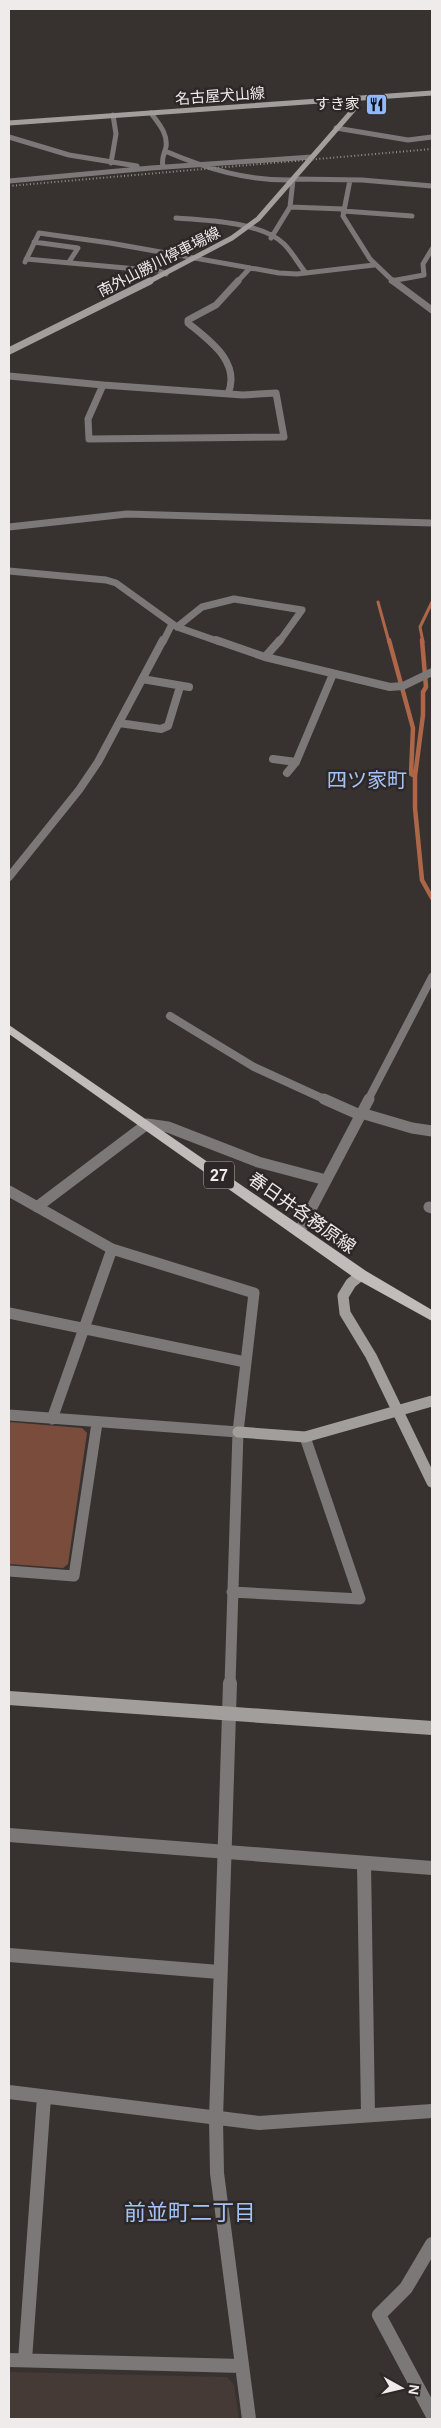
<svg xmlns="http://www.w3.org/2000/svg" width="441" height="2428" font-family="Arial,'Noto Sans JP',sans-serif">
<rect width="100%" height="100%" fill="#373230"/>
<path fill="#453a36" d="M9,2372L227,2377L234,2385L239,2419H9Z"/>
<path fill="#794c3b" d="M9,1422L82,1428L87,1433L68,1564L63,1568L9,1564Z"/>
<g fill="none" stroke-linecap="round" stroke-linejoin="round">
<path stroke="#ae6649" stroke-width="3" d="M378,602L389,642
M423,642L420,627L432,602"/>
<path stroke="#ae6649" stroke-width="4.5" d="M389,640L413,728L411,774L415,776
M422,640L426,687L423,692V715L415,776V808L422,880L432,898"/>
<path stroke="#7b7877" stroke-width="5" d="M151,113C158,123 168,133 166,147C164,155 161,158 163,167
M336,128L408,140L432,137
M9,137L69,155L137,166
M165,151C207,169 247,181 293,180L290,207L271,238
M111,163L116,134L113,115
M294,179L362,180L432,186
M350,180L343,216L370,259L394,282
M9,181L151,168L312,157
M290,207L343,209
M343,211L412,216
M176,218C206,220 262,222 284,244C292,252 298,263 305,272
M34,242L78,248L69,262
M26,259L159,271L166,274
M25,262L39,233L110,243L279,273L297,274L374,265
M391,281L424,275L423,264L432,249
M237,282L250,268"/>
<path stroke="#7b7877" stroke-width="7" d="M393,281L432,310
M9,376L103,385
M103,385L243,395L276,393L284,437L89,439L88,419Z
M228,394C241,362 210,341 188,323V320L216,305L238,281
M9,527L127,514L432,523
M9,571L106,580L116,583L177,627L220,642
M177,627L202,607L234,599L302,610L279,642
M163,642L172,624"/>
<path stroke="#7b7877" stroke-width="8" d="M216,640L265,657L390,687L403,686L432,672
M265,657L280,640
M142,679L189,687
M119,723L161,729L168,726L179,690
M273,759L296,762
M287,773L296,762L333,674
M9,877L79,790L98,762L163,640
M170,1016L254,1067L326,1100
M368,1100L432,977"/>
<path stroke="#7b7877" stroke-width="11" d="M324,1099L360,1115
M361,1113L412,1128L432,1131
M9,1191L112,1249L254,1293L238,1432L230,1684
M37,1207L147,1124L168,1127L258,1162L326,1180
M429,1207L432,1208
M299,1232L369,1099
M9,1313L245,1362
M9,1415L238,1432
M52,1419L112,1249
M9,1571L74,1576L97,1423
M232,1592L360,1599L305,1437"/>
<path stroke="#7b7877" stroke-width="14" d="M230,1683L216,2119L217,2173L249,2419
M9,1835L432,1868
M364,1863L368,2114
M9,1955L219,1972
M9,2092L259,2123L432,2111
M432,2244L406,2288L379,2315L432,2414
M9,2360L242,2366
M25,2360L44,2097"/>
<path stroke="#a29e9c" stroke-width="5" d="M9,123L432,93
M148,282L232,238L258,219L354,109L356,99"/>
<path stroke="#a29e9c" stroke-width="7" d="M9,351L150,281"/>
<path stroke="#a29e9c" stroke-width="11" d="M361,1275L351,1283L343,1296L345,1313L371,1356L432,1482
M238,1432L305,1437L432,1401"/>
<path stroke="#a29e9c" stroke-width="14" d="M9,1698L432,1728"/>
<path fill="#c1bbb9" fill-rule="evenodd" d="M9,1025L366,1271L432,1310V1321L356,1279L9,1034Z"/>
<path stroke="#94908e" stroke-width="2" stroke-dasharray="1 2.5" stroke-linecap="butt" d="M9,186L432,149"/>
</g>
<defs>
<symbol id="restaurant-square" viewBox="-11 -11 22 22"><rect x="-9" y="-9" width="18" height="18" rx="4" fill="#90b8fd" stroke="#2d2827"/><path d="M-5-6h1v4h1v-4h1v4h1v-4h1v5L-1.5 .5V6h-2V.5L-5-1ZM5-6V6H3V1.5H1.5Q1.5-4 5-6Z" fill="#111"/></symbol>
</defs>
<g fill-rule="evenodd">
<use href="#restaurant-square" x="364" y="92" width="25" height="25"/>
</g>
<g text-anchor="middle" stroke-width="5" stroke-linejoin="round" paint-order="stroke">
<g font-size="15" fill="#eeebea" stroke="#2d2827">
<text transform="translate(220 96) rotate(-4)" y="5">名古屋犬山線</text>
<text transform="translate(159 262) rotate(-27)" y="5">南外山勝川停車場線</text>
</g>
<g font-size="15" fill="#eeebea" stroke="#2d2827" text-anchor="end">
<text x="360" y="109">すき家</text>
</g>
<rect fill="#2d2827" stroke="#b4b0b0" stroke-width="1" x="204" y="1161.5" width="30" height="27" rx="4"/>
<g font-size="16" font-weight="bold" fill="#eeebea">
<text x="219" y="1181">27</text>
</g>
<g font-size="18" fill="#eeebea" stroke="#2d2827">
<text transform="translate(302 1213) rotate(35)" y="6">春日井各務原線</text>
</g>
<g font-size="20" fill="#a4c2f5" stroke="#2d2827">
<text x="367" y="787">四ツ家町</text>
</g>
<g font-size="22" fill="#a4c2f5" stroke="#2d2827">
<text x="190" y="2220">前並町二丁目</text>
</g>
</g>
<rect width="441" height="2428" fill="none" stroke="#eeebea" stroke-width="20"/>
<g transform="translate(401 2388) rotate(98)" stroke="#2d2827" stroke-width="4" paint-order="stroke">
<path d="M0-4L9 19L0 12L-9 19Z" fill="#eeebea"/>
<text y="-8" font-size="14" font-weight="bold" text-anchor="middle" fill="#eeebea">N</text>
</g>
</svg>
